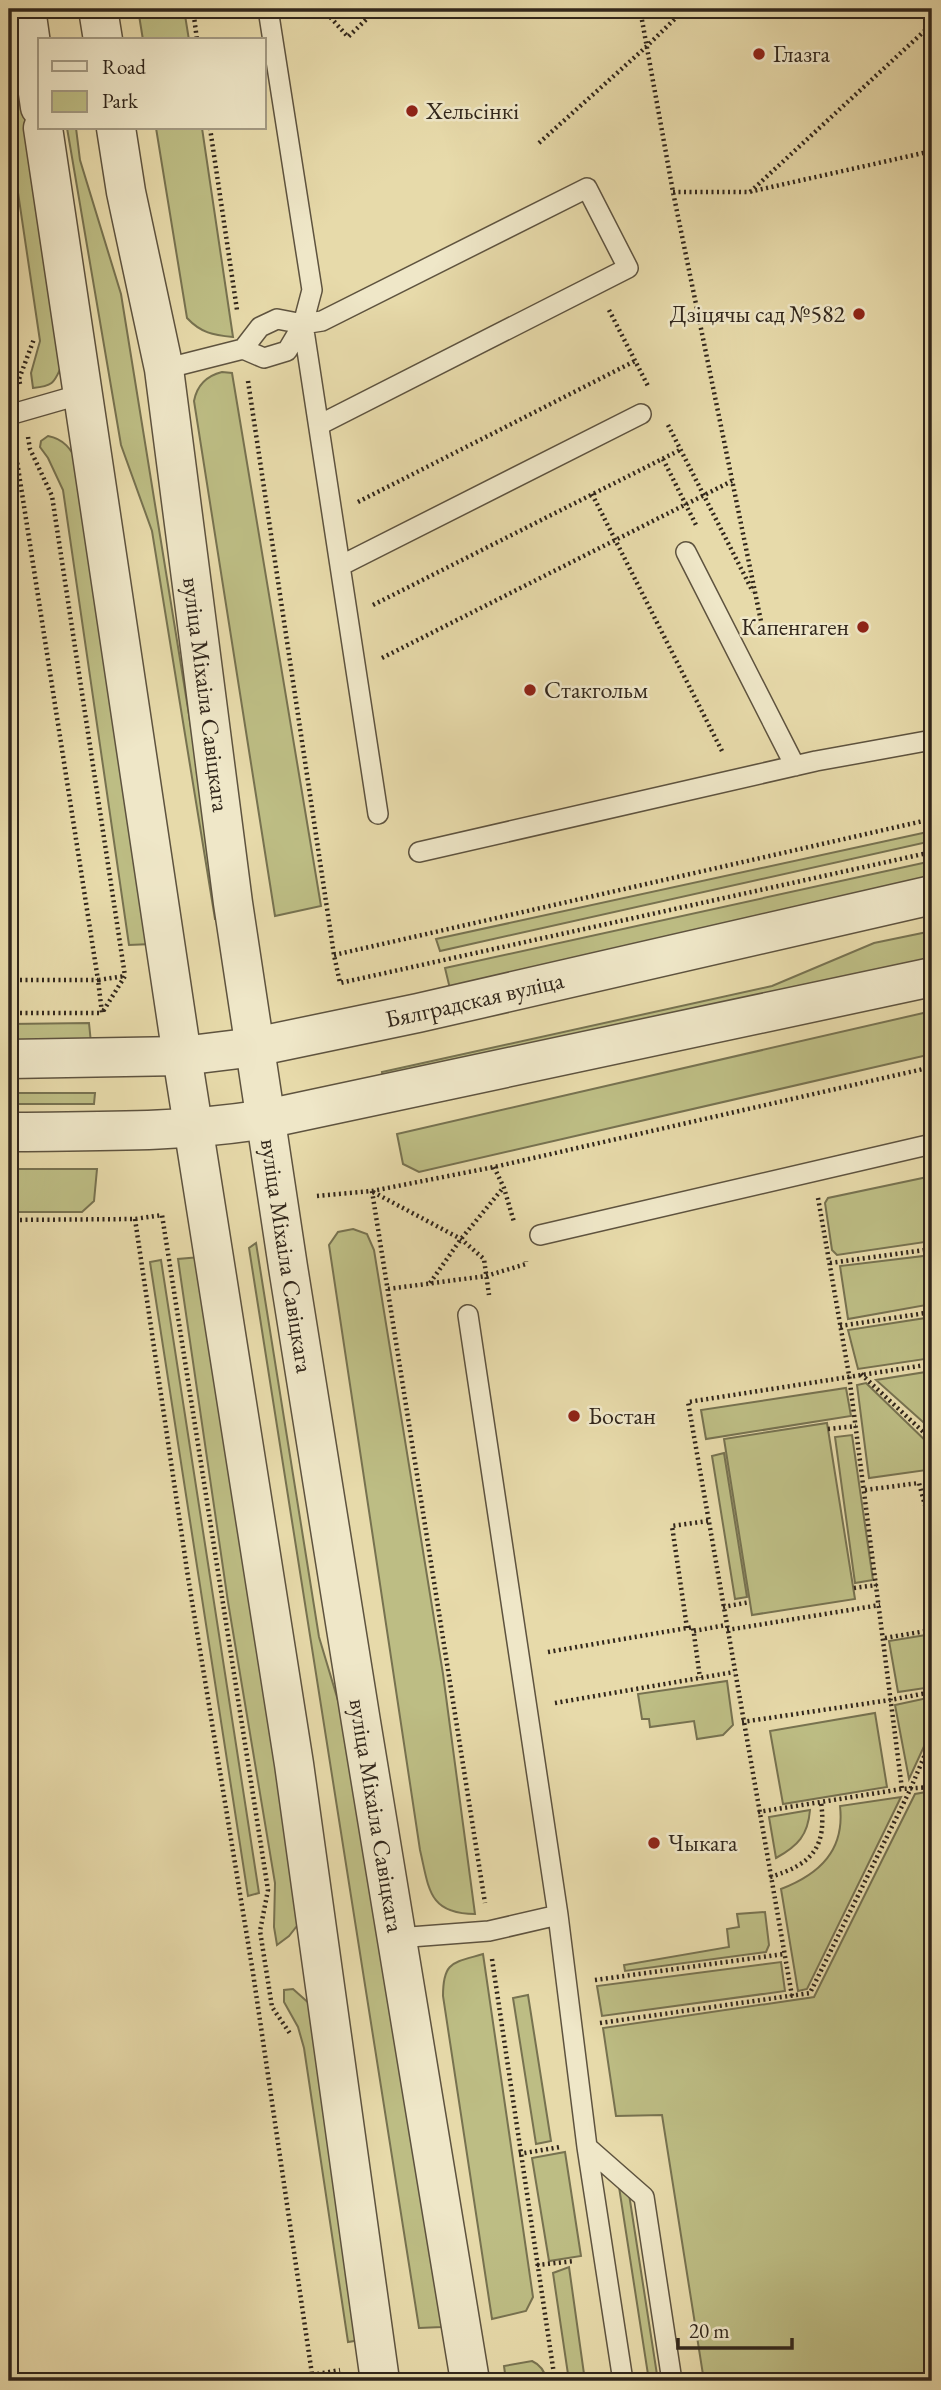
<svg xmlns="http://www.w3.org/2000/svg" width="941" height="2390" font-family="'EB Garamond',serif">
<rect width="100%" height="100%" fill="#e7daaa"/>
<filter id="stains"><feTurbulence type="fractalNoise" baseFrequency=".00286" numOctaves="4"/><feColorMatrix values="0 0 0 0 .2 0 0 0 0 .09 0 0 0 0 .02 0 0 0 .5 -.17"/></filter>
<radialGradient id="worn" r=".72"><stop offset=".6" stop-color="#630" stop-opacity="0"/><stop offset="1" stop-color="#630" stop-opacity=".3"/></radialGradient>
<path fill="#bdbd84" stroke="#777250" stroke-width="2" d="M9,9H11L63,363C54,382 55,386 33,388L31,373L40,341L9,132Z
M138,9H184L189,40H143Z
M67,128H76L80,160L121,294L222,919H215L152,531L121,445Z
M156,128H202L233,337C213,335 201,333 187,318Z
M222,372L232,373L321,906L275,916L194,401C197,385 206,376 222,372Z
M48,436C64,439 71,449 78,463L152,944L129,945L63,490L48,458L40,447L41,441Z
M932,831V841L440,951L436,939Z
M932,861V883L451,993L445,968Z
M932,931V958L384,1082L382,1072L772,986L874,943Z
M932,1011V1054L419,1172L403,1164L397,1134Z
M89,1023L91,1043L9,1044V1024Z
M9,1093H95L94,1104H9Z
M9,1169H97L94,1201L82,1212H9Z
M932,1176V1241L837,1255L832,1250L825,1203L828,1198Z
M353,1229L367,1234L374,1250L443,1674L475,1914C428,1914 429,1888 420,1850L329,1245L338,1232Z
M256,1243L319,1637L351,1744L442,2327L419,2328L249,1248Z
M932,1255V1304L848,1319L840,1266Z
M200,1257L300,1922L289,1936L277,1945L274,1927L275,1883L228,1602L178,1259Z
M161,1260L259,1893L248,1896L150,1262Z
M932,1317V1358L858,1369L848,1330Z
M932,1371V1430L876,1380Z
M866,1383L932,1447V1498L926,1470L869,1478L857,1385Z
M846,1388L851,1416L706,1439L701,1410Z
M827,1423L855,1599L752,1615L724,1439Z
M852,1435L873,1580L855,1583L835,1437Z
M724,1453L747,1597L735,1599L712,1456Z
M932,1634V1687L898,1692L889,1641Z
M727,1681L733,1725L723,1735L697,1739L694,1721L650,1727L649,1719H642L638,1694Z
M932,1697V1729L909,1779L895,1705Z
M875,1713L887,1787L783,1804L770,1731Z
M932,1791V2381H704L662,2115L616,2116L603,2028L814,1997L915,1794Z
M901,1797L807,1989L798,1991L781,1889C820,1874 845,1850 840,1806Z
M810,1810C808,1835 798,1846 776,1858L769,1817Z
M765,1912L769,1945L766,1952L625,1971L624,1965L729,1947L727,1929L739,1927L737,1914Z
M483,1954L533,2297L526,2311L492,2319L443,1996C443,1961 453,1963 483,1954Z
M781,1962L785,1991L602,2016L597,1986Z
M293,1989L311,2005L367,2339L348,2342L304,2048L298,2027L284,2002V1990Z
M528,1995L551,2141L536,2144L513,1998Z
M565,2152L581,2256L549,2261L532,2158Z
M619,2187L629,2194L658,2381H649Z
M569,2267L585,2381H569L553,2273Z
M532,2361C541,2365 545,2371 547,2381H506L504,2366Z"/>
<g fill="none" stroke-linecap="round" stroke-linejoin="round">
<defs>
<path id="service" d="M268,9L312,290L303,324L378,814
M243,349L260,327L277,319L303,324L322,321L587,188L628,268L319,425
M164,369L243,349L264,358L287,351L303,324
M9,415L82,394
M686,552L795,766
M340,566L641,414
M419,852L816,761L932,740
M540,1235L932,1144
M558,1915L587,2147L623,2381
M397,1938L489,1931L558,1915L468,1315
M587,2147L644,2197L672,2381"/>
<g id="tertiary">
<path d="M26,9L40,107"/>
<path d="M98,9L103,40"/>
<path d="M43,128L182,1056L294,1764L380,2381"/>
<path id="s1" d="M116,128L126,192L164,369L233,903L288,1267L361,1722L470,2381"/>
<path id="s2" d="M9,1059L182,1056L255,1047L418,1013L932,895"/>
<path d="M9,1132C95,1131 181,1133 266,1119L932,977"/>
</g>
</defs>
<use href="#service" stroke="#5e533f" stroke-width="22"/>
<use href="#tertiary" stroke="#5e533f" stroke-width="41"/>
<path stroke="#31261b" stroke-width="4.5" stroke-dasharray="2 3.5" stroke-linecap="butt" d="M193,9L197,40
M323,9L348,37L377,9
M640,9L673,192L764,636
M210,128L237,310
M539,143L646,47L685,9
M9,183L11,199
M673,192H749L932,151
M750,192L932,24
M609,310L648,386
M248,381L334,955L340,983L932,852
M20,384L19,379L34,339
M668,425L753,592
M28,437L30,449L52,496L125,976L102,1013L98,980L125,976
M663,459L697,527
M592,494L723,753
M358,502L635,361
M373,605L680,450
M382,658L732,481
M334,955L932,819
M9,980H98L14,442
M9,1013H102
M494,1167L504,1188L514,1222
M372,1191L485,1903
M373,1192L461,1239L484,1259L489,1295
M317,1196L372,1191L494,1167L932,1067
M818,1198L849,1375L902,1789
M135,1219L188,1577L253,1973L313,2381
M9,1220L135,1219L162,1215L268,1890L260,1931L272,2007L291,2035
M830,1263L932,1249
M430,1283L461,1239L503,1188
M388,1289L486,1276L526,1264V1261
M840,1326L932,1312
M861,1374L932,1440
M828,1429L856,1426
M865,1490L919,1483L926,1509L932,1508
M854,1588L877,1585
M723,1607L750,1602
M687,1628L672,1526L708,1521
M727,1630L880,1605
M694,1631L726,1625
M885,1638L932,1630
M548,1652L693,1627L700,1678
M555,1703L734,1672
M742,1722L890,1700L932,1692
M758,1812L902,1789L932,1787
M770,1877C813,1864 827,1847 821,1802
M492,1959L555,2381
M595,1980L784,1954
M792,1996L688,1402L932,1364
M600,2023L810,1993L910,1790L932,1738
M519,2154L560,2147
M537,2265L575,2261
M312,2375L340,2370"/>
<use href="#service" stroke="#efe7c8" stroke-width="19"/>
<use href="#tertiary" stroke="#efe7c8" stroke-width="38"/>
</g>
<g fill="#8f2418" stroke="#efe7c8" stroke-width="2.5">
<circle cx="759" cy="54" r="7"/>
<circle cx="412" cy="111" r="7"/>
<circle cx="859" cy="314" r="7"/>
<circle cx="863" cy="627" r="7"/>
<circle cx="530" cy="690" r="7"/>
<circle cx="574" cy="1416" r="7"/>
<circle cx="654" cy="1843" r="7"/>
</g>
<g text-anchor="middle" stroke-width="5" stroke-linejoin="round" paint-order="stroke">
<g font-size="24" fill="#31261b" stroke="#efe7c8" text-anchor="start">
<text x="773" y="62">Глазга</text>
<text x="426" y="119">Хельсінкі</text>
<text x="845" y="322" text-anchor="end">Дзіцячы сад №582</text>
<text x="849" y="635" text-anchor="end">Капенгаген</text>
<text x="544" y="698">Стакгольм</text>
<text x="588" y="1424">Бостан</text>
<text x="668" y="1851">Чыкага</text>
</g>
<g font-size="24" fill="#31261b" stroke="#efe7c8">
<text dy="8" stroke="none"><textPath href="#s1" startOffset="574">вуліца Міхаіла Савіцкага</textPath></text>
<text dy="8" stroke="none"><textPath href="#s2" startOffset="471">Бялградская вуліца</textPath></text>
<text dy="8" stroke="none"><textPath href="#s1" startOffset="1141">вуліца Міхаіла Савіцкага</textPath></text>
<text dy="8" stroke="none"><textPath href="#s1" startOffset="1708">вуліца Міхаіла Савіцкага</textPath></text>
</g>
</g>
<rect width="941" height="2390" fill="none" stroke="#e7daaa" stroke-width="35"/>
<rect x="10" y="10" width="920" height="2369" fill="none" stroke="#31261b" stroke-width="3.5"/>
<rect x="18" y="18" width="906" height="2355" fill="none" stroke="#31261b" stroke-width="2"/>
<rect x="38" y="38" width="228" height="91" fill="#efe7c8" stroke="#a39a83" stroke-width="2"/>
<rect x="52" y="61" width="35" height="10" fill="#efe7c8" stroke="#a39a83" stroke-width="2"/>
<text x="102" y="74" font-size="21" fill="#31261b">Road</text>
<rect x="52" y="91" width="35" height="21" fill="#bdbd84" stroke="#a39a83" stroke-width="2"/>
<text x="102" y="108" font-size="21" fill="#31261b">Park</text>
<path d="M678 2338v10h114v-10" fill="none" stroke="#31261b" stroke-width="3.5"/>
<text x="689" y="2338" font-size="21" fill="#31261b" stroke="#efe7c8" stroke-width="5" paint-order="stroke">20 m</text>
<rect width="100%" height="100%" filter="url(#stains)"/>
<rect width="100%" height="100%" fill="url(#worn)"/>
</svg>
